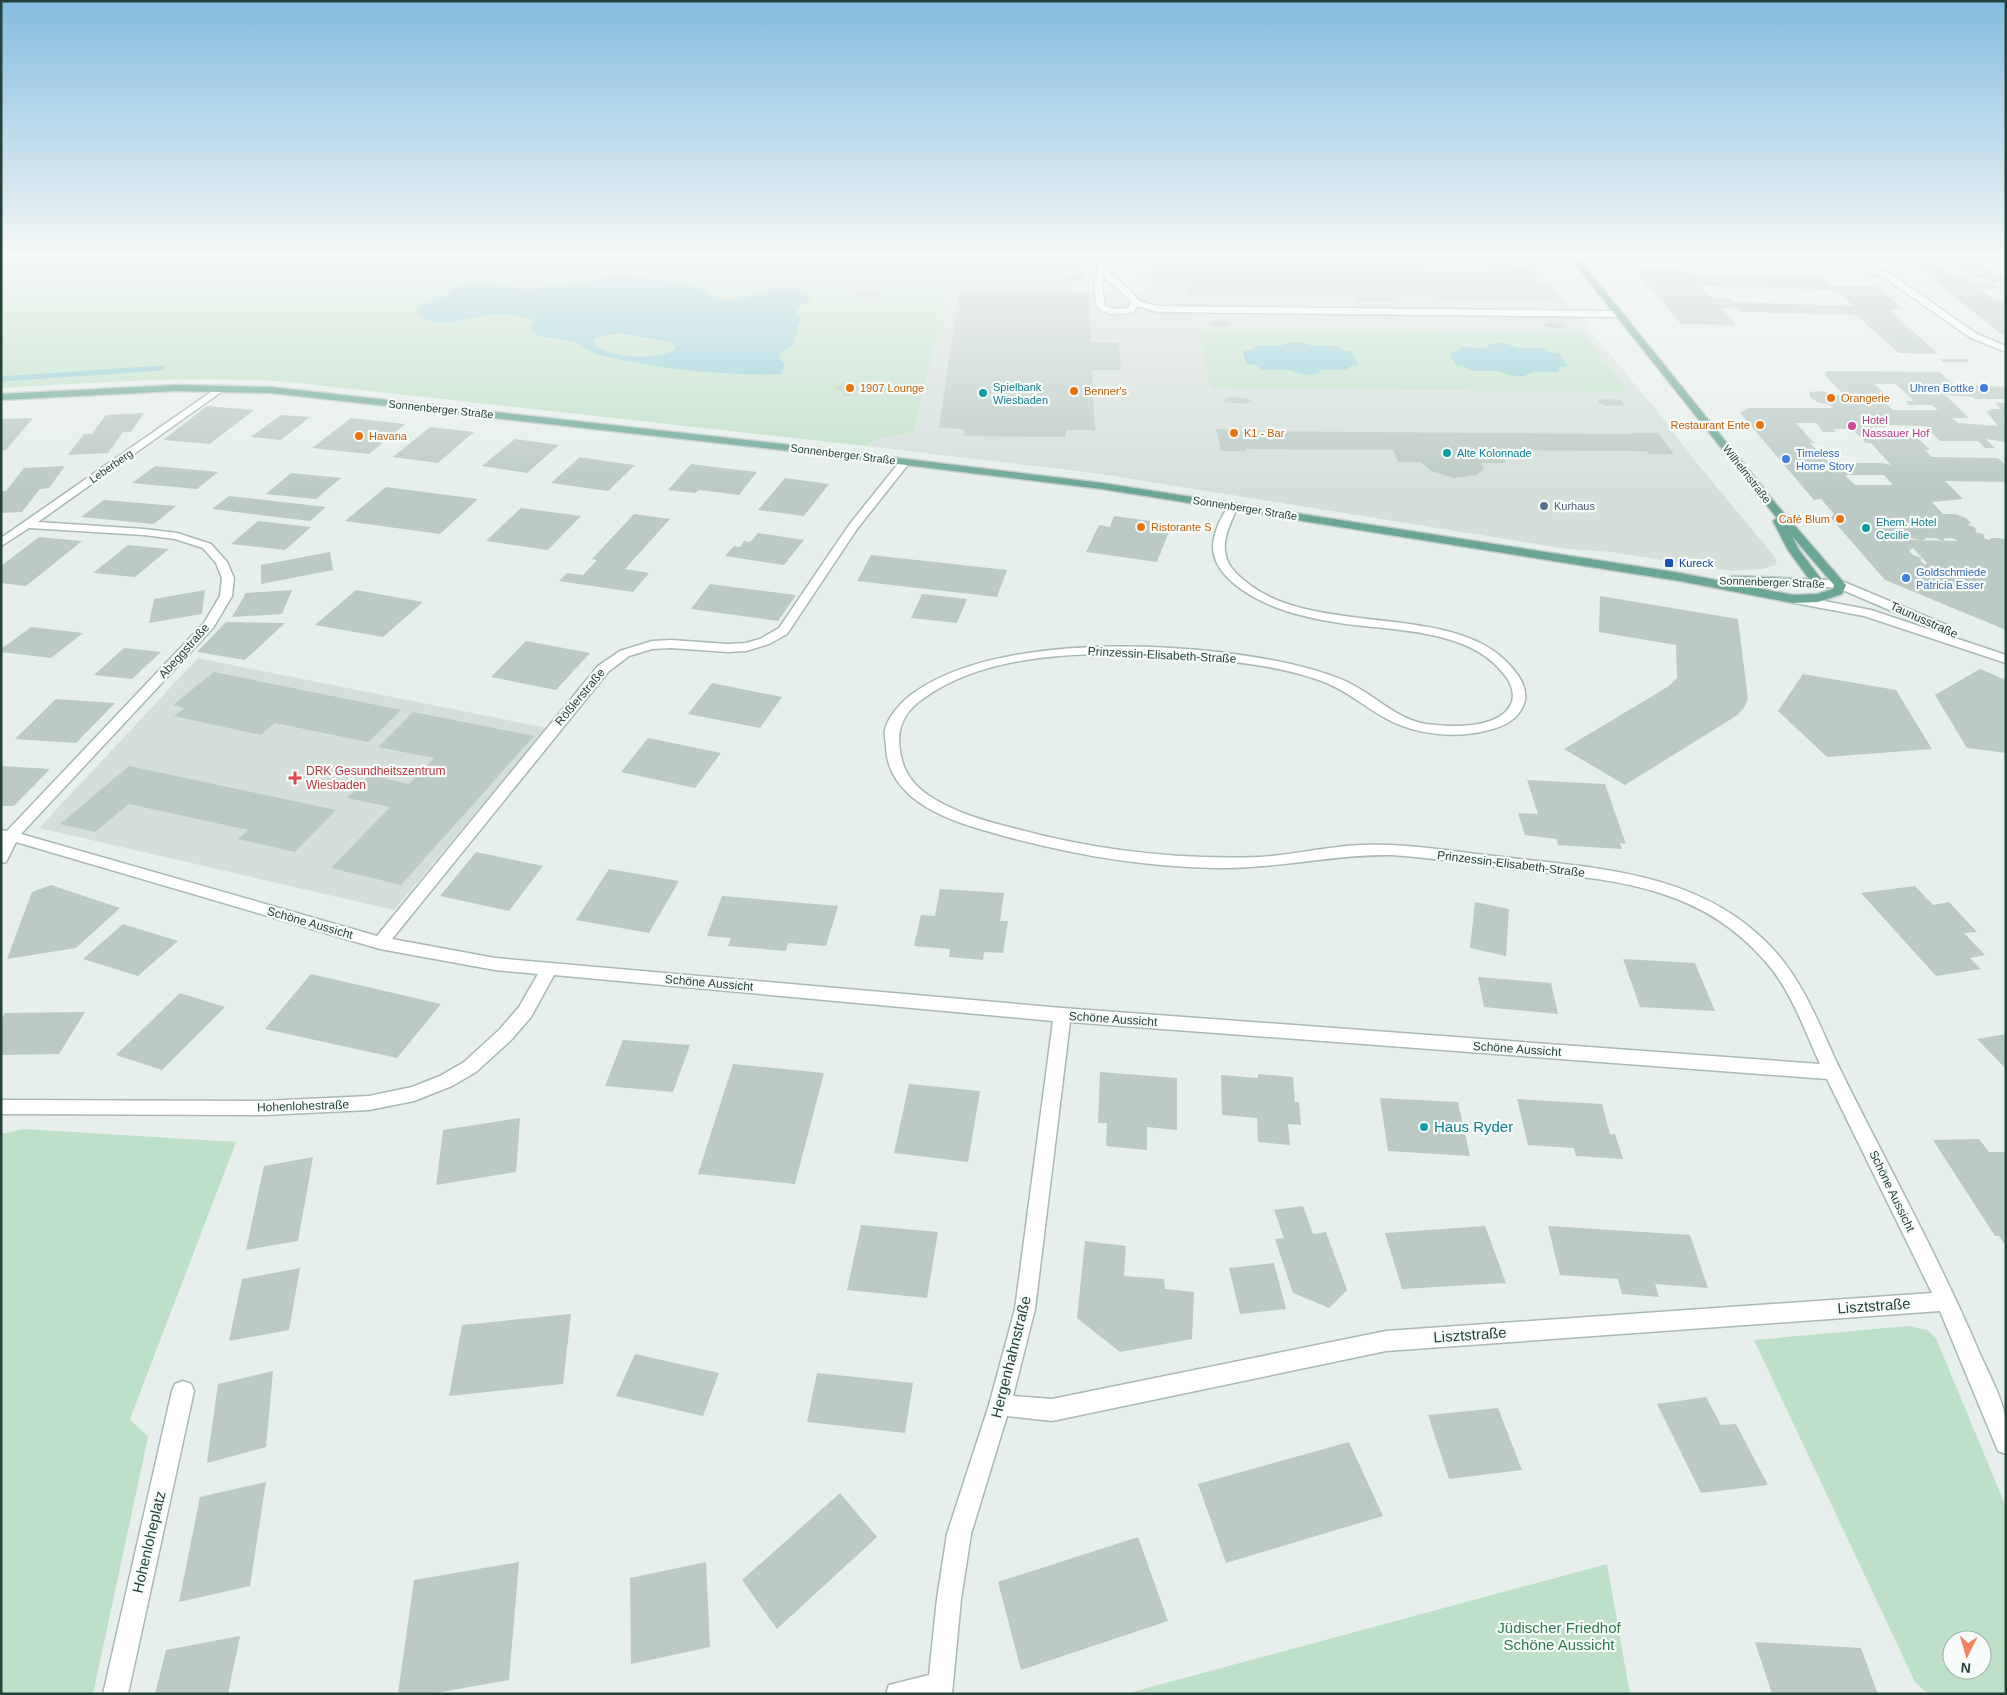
<svg xmlns="http://www.w3.org/2000/svg" width="2007" height="1695" font-family="Arial,sans-serif">
<rect width="100%" height="100%" fill="#e6efeb"/>
<path fill="#d4dfda" d="M1126,254H1521L1530,258L1662,417L1700,467L1775,557L1777,563L1774,566L1761,569L1731,571L1611,552L1568,549L1095,473L866,446L876,439L914,432L947,289L1146,292L1145,283L1135,278L1132,274Z
M198,658L547,728L394,910L39,828Z"/>
<path fill="#bfe0c8" fill-rule="evenodd" d="M1,254H1082L1086,276H1068V280H1072V291L947,289L914,432L876,439L866,446L288,382C192,375 97,383 1,388Z
M1198,330L1584,333L1627,392L1211,388Z
M24,1129L236,1142L130,1419L148,1437L93,1694H1V1134Z
M1908,1326L1927,1330L1936,1338L2006,1507V1694H1928L1915,1682L1754,1340ZM1952,1640H1982V1670H1952Z
M1607,1564L1630,1694H1125Z"/>
<path fill="#8ec9d4" fill-rule="evenodd" d="M609,278C637,278 670,279 697,287C709,291 715,301 728,301C738,301 745,297 754,294C770,289 792,286 808,292L811,299C807,305 798,304 795,311L801,319L792,346L779,354L781,360L785,364L781,374C720,376 658,369 599,355C588,352 582,343 572,341C559,338 547,338 535,334L531,328L533,320C518,314 498,314 482,316C459,320 442,328 420,317L417,311L425,302L444,297L453,288L472,282H490L526,290ZM619,333L673,343L675,349C655,362 613,357 593,345L595,338Z
M1290,342H1300L1313,346H1338L1342,350L1352,352L1358,365L1351,366L1347,370H1322L1317,374L1306,375L1288,370H1262L1256,365L1246,364L1243,351L1253,350L1256,346H1280Z
M1504,343L1518,348H1543L1548,352L1559,353L1568,366L1559,368V372H1533L1524,376H1513L1499,371H1473L1465,367L1456,365L1449,353L1459,351L1460,347L1485,348L1489,344Z"/>
<g fill="none" stroke-linecap="round" stroke-linejoin="round">
<path stroke="#8ec9d4" stroke-width="5" d="M1,379L162,368"/>
</g>
<path fill="#bbcac4" fill-rule="evenodd" d="M1150,254H1218L1220,263H1222L1224,270H1245L1244,267L1239,265L1238,261L1243,260L1242,254H1420L1422,258H1414L1423,273H1503L1501,270H1493L1489,265L1493,262H1504L1513,266H1530L1543,285H1548L1559,300L1398,297L1401,302H1359L1356,297L1211,296V297H1188L1185,283H1155Z
M1902,254H1928L1949,273L1956,276H1965L1974,283H1993L2000,288L2006,287V292L2002,289H1980L1994,300H2006V334H2001Z
M1939,254H1997L2006,257V268L1988,263L1983,267L2001,277H2006V283H1993L1984,278H1975L1958,267L1965,266L1959,263L1969,258L1961,256L1950,259Z
M1635,270H1685L1689,274L1825,279L1831,286H1876L1903,309L1889,310L1938,354L1899,353L1856,315L1741,312L1738,309L1721,308L1736,325L1681,324ZM1700,286L1836,290L1854,306L1734,302L1730,298L1710,297Z
M1068,276H1082V281L1067,280Z
M865,291L881,293L884,297V301L848,300L856,293Z
M959,291L1089,293L1091,342L1119,343L1121,370H1092L1095,430H1066V437L964,436L965,429L939,428Z
M1213,321L1226,322L1232,325L1219,327L1207,324Z
M1547,323L1564,324L1567,327L1551,328L1543,326Z
M1939,359H1967L1970,362H1943Z
M1827,371L1939,372L1953,384L2006,387V399H1975L1973,397L1945,395L1969,418H1952L1958,423L1998,426L1986,411H1992L1989,409H2001L1996,403H2006V442L1986,439L1995,448H1985L1978,441H1940L1925,426L1885,425L1887,427H1871L1881,437H1917L1930,450H1925L1932,457L1998,458L2006,465V482L1945,481L1963,499L1932,502L1943,514H1955L1966,518L1971,523L1968,525L1974,527L1977,530H1975L1976,532L1983,534L1985,536L1983,538L1990,540L1991,538H2000L2006,540V630L1885,580L1831,518L1834,514L1821,499L1814,500L1740,413L1749,408H1833L1830,405L1817,402L1809,396L1810,392L1820,391L1846,397L1825,375ZM1875,384H1896L1914,401H1906L1909,405H1931L1938,410H1893L1878,396H1887ZM1915,384H1930L1941,395L1927,394ZM1796,423H1816L1823,432H1836L1833,429H1852L1866,443H1871L1891,465L1882,463H1829L1825,458H1834L1826,450H1817L1810,443H1814ZM1845,475H1884L1893,485H1855ZM1910,538L1923,541L1926,538H1936L1943,541L1945,538H1952L1958,541L1909,540ZM1913,548L1927,563L1925,565L1920,560L1922,558L1913,555L1909,551Z
M841,385L854,386L860,385L865,386L864,390L852,392L851,396H843L844,392L834,389L835,386Z
M1230,397L1248,398L1251,401L1244,404L1225,402L1224,399Z
M1608,399L1621,400L1625,405L1607,406L1598,403L1599,400Z
M207,406L254,410L210,444L163,440Z
M144,413L131,432H123L108,453L68,455L84,434H92L106,415Z
M281,415L310,417L281,440L251,437Z
M33,418L6,450H1V419Z
M351,418L405,424L369,454L312,448Z
M430,427L474,432L438,463L393,457Z
M1216,429L1239,430L1240,431L1635,434L1633,433H1658L1674,454H1649L1647,451L1499,450L1506,463H1482L1483,470L1476,475L1454,478L1431,471L1421,462H1398L1393,450L1246,449V451H1221Z
M515,439L559,445L527,473L482,466Z
M580,457L605,461L635,465L608,491L551,483Z
M691,464L722,468L757,472L739,495L699,490L695,493L668,490Z
M65,466L49,488L40,489L22,512L1,513V491H6L24,468Z
M155,466L218,472L197,489L132,483Z
M291,473L341,478L316,499L266,494Z
M785,478L829,484L804,516L758,510Z
M386,487L478,499L440,534L345,521Z
M229,496L326,507L310,521L212,509Z
M104,500L176,506L154,524L81,517Z
M521,508L581,516L548,550L486,541Z
M634,514L670,519L625,569L649,573L633,592L559,581L567,573L583,575L597,560L592,559Z
M1114,516L1172,524L1157,562L1086,552L1099,525L1110,527Z
M258,521L311,527L285,550L231,544Z
M758,533L804,540L784,565L725,556L734,546L740,547L744,541L750,542Z
M39,537L82,541L26,586L1,583V566Z
M128,545L169,549L135,577L93,573Z
M330,552L333,570L261,584V565Z
M871,555L1007,570L997,597L857,581Z
M710,584L796,595L778,621L691,609Z
M205,590L202,614L149,623L154,599Z
M292,590L282,614L232,617L246,593Z
M356,590L423,602L383,637L315,625Z
M922,594L967,599L957,623L911,618Z
M1600,596L1738,619L1748,699L1744,708L1736,716L1625,785L1564,749L1669,686L1677,678L1676,645L1599,632Z
M226,622L285,623L245,660L197,652Z
M31,627L83,633L51,658L1,652V649Z
M526,641L590,653L556,690L491,677Z
M124,648L161,652L132,679L94,675Z
M1980,669L2006,680V753L1967,748L1935,695Z
M214,672L401,710L368,742L275,723L261,735L174,716L185,708L173,705Z
M1803,674L1896,690L1932,749L1827,757L1778,711Z
M712,683L782,697L760,728L688,714Z
M56,699L115,703L76,743L15,739Z
M413,712L534,736L401,885L331,868L390,807L347,798L370,775L409,784L434,758L378,747Z
M648,738L721,753L695,788L621,772Z
M1,766L50,769L14,806H1Z
M129,766L336,810L295,852L238,839L248,830L129,804L95,832L60,824Z
M1527,780L1605,784L1626,844L1620,843L1622,849L1558,845L1557,839L1525,835L1518,813L1538,814Z
M476,852L543,866L509,911L440,896Z
M609,869L679,881L649,933L576,920Z
M51,885L120,908L76,948L7,959L32,892Z
M1915,886L1933,905L1949,902L1977,932L1964,933L1985,955L1970,958L1981,969L1936,976L1861,893Z
M940,889L1004,893L1000,921H1008L1003,953L984,952L983,960L949,957L950,949L914,946L921,915L935,916Z
M722,896L838,906L826,946L788,943L786,951L728,946L731,938L707,936Z
M1475,902L1509,909L1506,956L1470,948Z
M123,924L178,941L138,976L83,959Z
M1623,959L1695,963L1715,1011L1640,1007Z
M311,974L441,1004L397,1058L265,1029Z
M1478,977L1551,983L1558,1014L1484,1007Z
M180,993L225,1007L162,1070L116,1055Z
M85,1012L59,1054L1,1055V1019L5,1013Z
M2006,1034V1069L1977,1039Z
M623,1040L690,1045L673,1092L605,1086Z
M733,1064L824,1073L795,1184L698,1174Z
M1100,1072L1177,1078V1130L1147,1127V1150L1106,1146L1107,1123H1098Z
M1258,1074L1293,1077L1295,1102H1299L1301,1125L1288,1124L1290,1145L1258,1142L1257,1118L1222,1115L1221,1075L1258,1078Z
M909,1084L980,1091L968,1162L894,1153Z
M1380,1098L1458,1102L1470,1156L1388,1151Z
M1517,1099L1602,1104L1610,1134H1615L1623,1159L1576,1156L1574,1148L1528,1145Z
M520,1118L516,1172L436,1185L443,1130Z
M1979,1139L1989,1152H2006V1246L1999,1236H1995L1933,1140Z
M313,1157L298,1241L246,1250L264,1166Z
M1303,1206L1313,1234L1326,1232L1347,1290L1329,1308L1293,1293L1275,1239L1284,1238L1274,1210Z
M861,1225L938,1232L927,1298L847,1290Z
M1485,1226L1506,1283L1402,1289L1385,1233Z
M1548,1226L1690,1235L1708,1288L1655,1284L1659,1297L1622,1294L1618,1279L1560,1275Z
M1085,1241L1126,1246L1124,1276L1164,1279L1165,1289L1194,1292L1192,1339L1120,1352L1077,1318Z
M1274,1263L1286,1309L1240,1314L1229,1268Z
M300,1268L289,1330L229,1341L242,1279Z
M571,1314L563,1384L449,1396L462,1325Z
M635,1354L719,1373L703,1416L616,1396Z
M273,1371L266,1447L207,1463L218,1384Z
M817,1373L913,1383L905,1433L807,1422Z
M1706,1397L1721,1425L1736,1424L1768,1485L1701,1493L1657,1404Z
M1498,1408L1522,1470L1449,1479L1428,1415Z
M1349,1442L1383,1516L1226,1563L1198,1484Z
M266,1482L250,1586L179,1602L200,1497Z
M840,1493L877,1537L777,1629L742,1580Z
M1138,1537L1168,1621L1021,1670L998,1582Z
M519,1562L509,1680L430,1694H398L414,1580Z
M706,1562L710,1647L631,1664L630,1578Z
M240,1636L228,1694H155L166,1650Z
M1755,1642L1861,1648L1878,1694H1772Z"/>
<g fill="none" stroke-linecap="round" stroke-linejoin="round">
<defs>
<path id="minor" d="M1096,254H1104L1106,270L1129,289L1139,301L1158,306L1618,311L1622,314L1618,317L1158,312L1137,306L1134,312C1121,315 1107,316 1097,307L1094,287L1098,271ZM1104,277L1129,299L1131,303L1128,308L1116,309L1105,306L1102,287Z
M1571,255L1832,261L1861,265L1891,274L1977,334L2006,346V352L1971,338L1885,278L1860,269L1832,265L1574,259L1570,257Z
M221,385L226,388L224,390L38,522L144,529L177,533L211,544L227,562L234,578L232,596L213,628L21,834L377,936L598,666L620,651L652,641L671,640L728,644L746,643L760,639L779,628L849,525L901,460L905,459L910,462L857,529L787,634L769,644L746,651L728,652L671,648L652,649L629,656L608,672L392,939L495,958L1062,1008L1820,1064C1804,1029 1791,990 1765,961C1698,883 1608,880 1513,869C1473,864 1433,858 1392,855C1334,854 1277,869 1218,868C1145,867 1074,855 1004,836C972,827 938,818 912,797C896,783 887,768 886,747C886,741 884,736 885,730C888,716 903,700 915,692C1005,629 1211,641 1314,670C1327,674 1341,678 1353,685C1378,698 1397,719 1426,724C1449,727 1499,730 1511,704C1516,693 1510,681 1503,673C1468,628 1391,631 1340,623C1301,617 1263,608 1232,582C1222,573 1213,561 1213,547C1213,533 1223,510 1233,503L1237,504L1238,506C1232,521 1221,539 1226,556C1229,569 1240,577 1250,585C1322,639 1466,599 1517,674C1525,685 1529,697 1521,710C1514,722 1501,727 1489,730C1456,739 1416,735 1387,719C1363,706 1345,689 1319,680C1282,667 1242,662 1203,659C1118,651 996,646 924,698C909,708 899,722 899,740C900,765 908,781 928,795C953,812 984,821 1013,828C1093,850 1176,860 1259,857C1294,855 1328,846 1363,845C1407,843 1450,851 1493,856C1592,868 1700,870 1772,948C1802,980 1818,1021 1836,1061C1851,1092 1867,1123 1883,1154C1917,1220 1951,1286 1980,1354C1988,1372 2001,1396 2005,1415C2007,1427 2006,1442 2006,1454L1998,1451L1940,1311L1386,1351L1052,1421L1007,1416L971,1534L961,1599L952,1694H886L889,1685L929,1675L937,1599L947,1534L989,1405L1015,1309L1053,1021L554,975L531,1017L511,1040L476,1072L452,1086L414,1101L369,1110L265,1115L1,1114V1100L265,1101L369,1096L412,1087L440,1076L464,1062L499,1030L519,1007L538,974L495,970L380,949L16,842L6,862L1,863V830L7,831L204,623L220,596L222,578L216,563L203,548L175,539L144,535L29,528L1,546V538ZM1070,1022L1827,1079L1932,1293L1386,1331L1052,1399L1013,1396L1035,1309Z
M1818,579L1844,582L1949,626L1951,629L1949,632H1941L1838,588L1814,586L1812,583Z
M1793,595L1871,610L2006,655V663L1864,616L1789,602L1787,599Z
M183,1381L191,1384L194,1391L128,1694H103L172,1391L175,1384Z"/>
<path id="major" d="M1567,254H1575L1776,504L1846,585L1842,594L1818,602L1793,603L1680,581L1102,489L800,452L271,393L176,391L1,400V394L176,385L271,387L800,446L1102,483L1680,573L1793,595L1817,594L1833,589L1834,585L1792,536L1799,550L1824,583L1822,586L1730,583L1728,580L1730,577L1734,576L1809,579L1788,550L1773,521L1777,518Z"/>
</defs>
<use href="#minor" stroke="#a8b8b2" stroke-width="3"/>
<use href="#major" stroke="#c2cac8" stroke-width="3"/>
<use href="#minor" fill="#fff" fill-rule="evenodd"/>
<use href="#major" fill="#6aa596" fill-rule="evenodd"/>
</g>
<linearGradient id="sky" x2="0" y2="1"><stop stop-color="#84bce0"/><stop offset="0.52" stop-color="#f4f8f6"/><stop offset="1" stop-color="#f4f8f6" stop-opacity="0"/></linearGradient>
<rect width="2007" height="492" fill="url(#sky)"/>
<g fill="#e8710a" stroke="#f7fbf9" stroke-width="2">
<circle cx="850" cy="388" r="5"/>
<circle cx="1074" cy="391" r="5"/>
<circle cx="1831" cy="398" r="5"/>
<circle cx="1760" cy="425" r="5"/>
<circle cx="1234" cy="433" r="5"/>
<circle cx="359" cy="436" r="5"/>
<circle cx="1840" cy="519" r="5"/>
<circle cx="1141" cy="527" r="5"/>
</g>
<g fill="#3f7fe0" stroke="#f7fbf9" stroke-width="2">
<circle cx="1984" cy="388" r="5"/>
<circle cx="1786" cy="459" r="5"/>
<circle cx="1906" cy="578" r="5"/>
</g>
<g fill="#0f9aa8" stroke="#f7fbf9" stroke-width="2">
<circle cx="983" cy="393" r="5"/>
<circle cx="1447" cy="453" r="5"/>
<circle cx="1866" cy="528" r="5"/>
<circle cx="1424" cy="1127" r="5"/>
</g>
<circle fill="#d1479c" stroke="#f7fbf9" stroke-width="2" cx="1852" cy="426" r="5"/>
<circle fill="#5c6f8a" stroke="#f7fbf9" stroke-width="2" cx="1544" cy="506" r="5"/>
<rect fill="#1a4fb4" stroke="#f7fbf9" stroke-width="2" x="1664" y="558" width="10" height="10" rx="2.5"/>
<path fill="#e0444e" stroke="#f7fbf9" stroke-width="2" d="M292.5 770.5h5v5h5v5h-5v5h-5v-5h-5v-5h5z"/>
<g text-anchor="middle" stroke-width="4.5" stroke-linejoin="round" paint-order="stroke">
<g font-size="11" fill="#0d838f" stroke="#f7fbf9" text-anchor="start">
<text x="993" y="391">Spielbank<tspan x="993" dy="13">Wiesbaden</tspan></text>
<text x="1457" y="457">Alte Kolonnade</text>
<text x="1876" y="526">Ehem. Hotel<tspan x="1876" dy="13">Cecilie</tspan></text>
</g>
<g font-size="11" fill="#c56008" stroke="#f7fbf9" text-anchor="start">
<text x="860" y="392">1907 Lounge</text>
<text x="1084" y="395">Benner's</text>
<text x="1841" y="402">Orangerie</text>
<text x="1750" y="429" text-anchor="end">Restaurant Ente</text>
<text x="1244" y="437">K1 - Bar</text>
<text x="369" y="440">Havana</text>
<text x="1830" y="523" text-anchor="end">Café Blum</text>
<text x="1151" y="531">Ristorante S</text>
</g>
<g font-size="11" fill="#366cbe" stroke="#f7fbf9" text-anchor="start">
<text x="1974" y="392" text-anchor="end">Uhren Bottke</text>
<text x="1796" y="457">Timeless<tspan x="1796" dy="13">Home Story</tspan></text>
<text x="1916" y="576">Goldschmiede<tspan x="1916" dy="13">Patricia Esser</tspan></text>
</g>
<g font-size="11" fill="#24423a" stroke="#f7fbf9">
<text transform="translate(441 409) rotate(6)" y="4">Sonnenberger Straße</text>
<text transform="translate(843 454) rotate(7)" y="4">Sonnenberger Straße</text>
<text transform="translate(111 466) rotate(-35)" y="4">Leberberg</text>
<text transform="translate(1747 474) rotate(52)" y="4">Wilhelmstraße</text>
<text transform="translate(1245 508) rotate(9)" y="4">Sonnenberger Straße</text>
<text transform="translate(1772 582) rotate(2)" y="4">Sonnenberger Straße</text>
</g>
<g font-size="11" fill="#b23c85" stroke="#f7fbf9" text-anchor="start">
<text x="1862" y="424">Hotel<tspan x="1862" dy="13">Nassauer Hof</tspan></text>
</g>
<g font-size="11" fill="#4e5e75" stroke="#f7fbf9" text-anchor="start">
<text x="1554" y="510">Kurhaus</text>
</g>
<g font-size="11" fill="#164399" stroke="#f7fbf9" text-anchor="start">
<text x="1679" y="567">Kureck</text>
</g>
<g font-size="12" fill="#24423a" stroke="#f7fbf9">
<text transform="translate(1924 620) rotate(24)" y="4">Taunusstraße</text>
<text transform="translate(184 651) rotate(-48)" y="4">Abeggstraße</text>
<text transform="translate(1162 655) rotate(3)" y="4">Prinzessin-Elisabeth-Straße</text>
<text transform="translate(580 697) rotate(-50)" y="4">Rößlerstraße</text>
<text transform="translate(1511 864) rotate(7)" y="4">Prinzessin-Elisabeth-Straße</text>
<text transform="translate(310 923) rotate(16)" y="4">Schöne Aussicht</text>
<text transform="translate(709 983) rotate(5)" y="4">Schöne Aussicht</text>
<text transform="translate(1113 1019) rotate(4)" y="4">Schöne Aussicht</text>
<text transform="translate(1517 1049) rotate(4)" y="4">Schöne Aussicht</text>
<text transform="translate(303 1106) rotate(-2)" y="4">Hohenlohestraße</text>
<text transform="translate(1892 1191) rotate(64)" y="4">Schöne Aussicht</text>
</g>
<g font-size="12" fill="#be3a42" stroke="#f7fbf9" text-anchor="start">
<text x="306" y="775">DRK Gesundheitszentrum<tspan x="306" dy="14">Wiesbaden</tspan></text>
</g>
<g font-size="15" fill="#0d838f" stroke="#f7fbf9" text-anchor="start">
<text x="1434" y="1132">Haus Ryder</text>
</g>
<g font-size="15" fill="#24423a" stroke="#f7fbf9">
<text transform="translate(1874 1306) rotate(-4)" y="5">Lisztstraße</text>
<text transform="translate(1470 1335) rotate(-4)" y="5">Lisztstraße</text>
<text transform="translate(1011 1357) rotate(-76)" y="5">Hergenhahnstraße</text>
<text transform="translate(149 1542) rotate(-77)" y="5">Hohenloheplatz</text>
</g>
<g font-size="15" fill="#2d7a4b" stroke="#f7fbf9">
<text x="1559" y="1633">Jüdischer Friedhof<tspan x="1559" dy="17">Schöne Aussicht</tspan></text>
</g>
</g>
<rect width="2007" height="1695" fill="none" stroke="#24423a" stroke-width="5"/>
<g transform="translate(1967 1655) rotate(185)"><circle r="24" fill="#f7fbf9" stroke="#a3b1ad"/>
<path d="M0-4L9 19L0 12L-9 19Z" fill="#f4845f"/>
<text y="-8" font-size="14" font-weight="bold" text-anchor="middle" fill="#24423a">N</text>
</g>
</svg>
